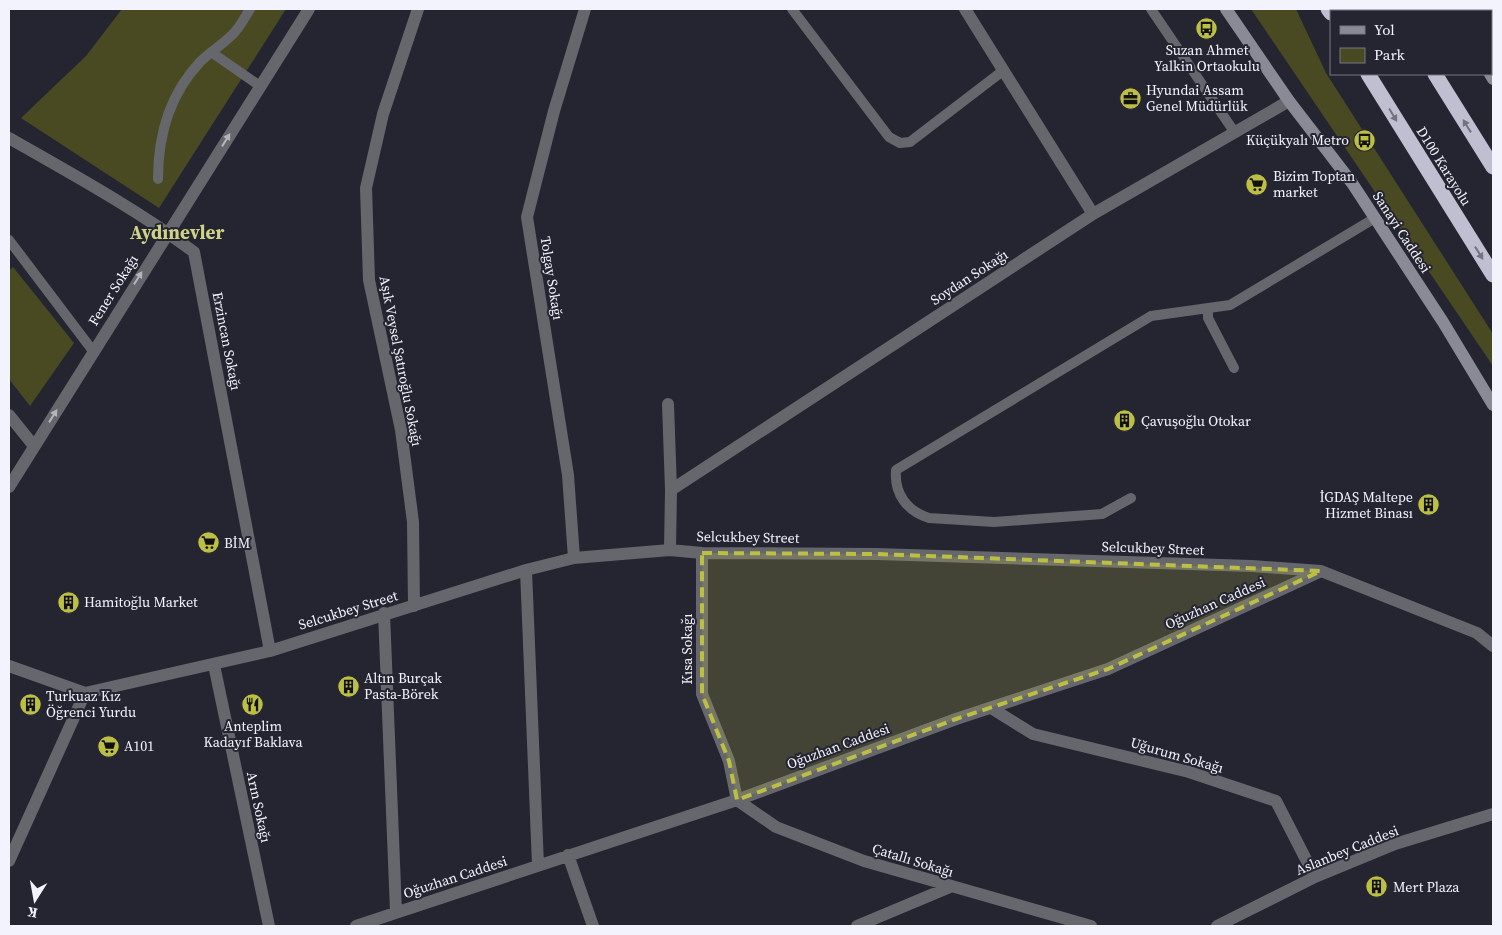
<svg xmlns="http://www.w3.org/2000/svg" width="1502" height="935" font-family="'Source Serif 4',serif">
<rect width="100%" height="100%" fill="#252532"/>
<path fill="#494a21" d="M122,9H286L159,208L21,118L86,56Z
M1251,9H1296L1326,73L1493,334V366Z
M13,267L74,343L30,406L9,379V271Z"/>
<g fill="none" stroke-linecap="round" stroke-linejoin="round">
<path stroke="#66666d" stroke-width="10" d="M792,9L889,137L900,143L910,142L1004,70
M1151,9L1235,133
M211,52L260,86
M158,179C158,135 169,95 200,62C210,52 222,45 233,34C240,27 245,17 250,9
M9,240L93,351
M1208,309V318L1234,368
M1131,498L1102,514L994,522L929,518C907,511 894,494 896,470L1151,316L1230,305L1375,218"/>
<path stroke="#66666d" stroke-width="12" d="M965,9L1093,214
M9,138C72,174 136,209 194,252L270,651
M668,404L671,490L670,550
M9,415L34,446
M9,487L309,9
M671,490L1093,214L1289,101
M702,553V694L729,761L737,800L776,827L864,861L1091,926
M574,558L568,475L527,217L554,111L585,9
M526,570L538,865
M414,606L413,522L401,430L369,280L366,188L383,114L418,9
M384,613L396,912
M214,665L269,926
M9,666L85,693L270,651L526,570L574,558L670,550L702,553L877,554L1252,566L1321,571L1477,633L1493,646
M991,708L1033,734L1189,772L1276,801L1315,877
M568,855L593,926
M9,861L85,693
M356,926L737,800L956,719L1108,669L1319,572
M857,926L950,887
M1217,926L1315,877L1395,844L1493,814"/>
<path stroke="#8a8a96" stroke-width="12" d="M1226,9L1289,101L1352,183L1443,322L1493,405
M1445,9L1447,11
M1490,74L1493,79"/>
<path stroke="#bfbfd1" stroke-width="15" d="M1328,9L1331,13
M1394,9L1395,11
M1368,74L1493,275
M1435,74L1493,167"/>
</g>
<defs><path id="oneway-solid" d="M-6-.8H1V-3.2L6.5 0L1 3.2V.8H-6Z" transform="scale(1.25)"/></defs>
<g fill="#727282">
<use href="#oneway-solid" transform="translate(1393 115) rotate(59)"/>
<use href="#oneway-solid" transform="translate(1467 126) rotate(-122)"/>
<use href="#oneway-solid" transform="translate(1479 253) rotate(58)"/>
</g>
<g fill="#b4b4bc">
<use href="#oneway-solid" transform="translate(226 140) rotate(-58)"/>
<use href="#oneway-solid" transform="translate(138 278) rotate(-58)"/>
<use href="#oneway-solid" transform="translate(53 416) rotate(-58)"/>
</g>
<path fill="#bcbf44" fill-opacity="0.2" stroke="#bcbf44" stroke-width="4" stroke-dasharray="10 6" stroke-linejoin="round" d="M702,553L877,554L1321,571L1108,669L956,719L737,800L729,761L702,694Z"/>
<defs>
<symbol id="bus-disc" viewBox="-11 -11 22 22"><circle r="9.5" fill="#bcbf44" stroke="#252532"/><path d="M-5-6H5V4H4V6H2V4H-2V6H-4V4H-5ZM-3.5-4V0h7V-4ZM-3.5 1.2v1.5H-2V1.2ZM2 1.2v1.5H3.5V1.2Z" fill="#111"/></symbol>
<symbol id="office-disc" viewBox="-11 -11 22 22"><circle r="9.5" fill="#bcbf44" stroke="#252532"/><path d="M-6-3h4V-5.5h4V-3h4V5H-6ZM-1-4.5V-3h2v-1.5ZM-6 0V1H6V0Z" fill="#111"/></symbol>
<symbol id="supermarket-disc" viewBox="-11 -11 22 22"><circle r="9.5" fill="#bcbf44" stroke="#252532"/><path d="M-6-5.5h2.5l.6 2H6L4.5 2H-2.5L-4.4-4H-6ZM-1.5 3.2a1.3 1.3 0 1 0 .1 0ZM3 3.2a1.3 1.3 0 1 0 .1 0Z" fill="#111"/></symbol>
<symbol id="building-disc" viewBox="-11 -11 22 22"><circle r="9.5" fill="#bcbf44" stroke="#252532"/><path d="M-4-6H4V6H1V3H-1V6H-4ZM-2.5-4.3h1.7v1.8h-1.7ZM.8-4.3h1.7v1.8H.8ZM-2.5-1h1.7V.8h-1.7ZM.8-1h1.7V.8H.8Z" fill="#111"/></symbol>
<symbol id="restaurant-disc" viewBox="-11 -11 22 22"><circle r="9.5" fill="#bcbf44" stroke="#252532"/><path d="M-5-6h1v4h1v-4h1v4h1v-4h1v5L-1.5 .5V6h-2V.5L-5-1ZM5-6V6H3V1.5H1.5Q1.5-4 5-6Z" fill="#111"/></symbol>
</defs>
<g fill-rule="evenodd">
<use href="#bus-disc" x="1194" y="16" width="25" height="25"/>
<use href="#office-disc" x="1118" y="86" width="25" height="25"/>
<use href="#bus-disc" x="1352" y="128" width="25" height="25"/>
<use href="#supermarket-disc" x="1244" y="172" width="25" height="25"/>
<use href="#building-disc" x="1112" y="408" width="25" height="25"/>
<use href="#building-disc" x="1416" y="492" width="25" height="25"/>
<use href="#supermarket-disc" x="196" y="530" width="25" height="25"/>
<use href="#building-disc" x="56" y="590" width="25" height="25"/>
<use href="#building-disc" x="336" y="674" width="25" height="25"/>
<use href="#building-disc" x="18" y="692" width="25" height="25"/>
<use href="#restaurant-disc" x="240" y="692" width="25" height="25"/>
<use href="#supermarket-disc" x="96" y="734" width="25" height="25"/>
<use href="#building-disc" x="1364" y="874" width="25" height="25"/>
</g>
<g text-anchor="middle" stroke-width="4" stroke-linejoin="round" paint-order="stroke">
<g font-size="14" fill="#f3f3fd" stroke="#252532" text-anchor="start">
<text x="1207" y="55" text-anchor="middle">Suzan Ahmet<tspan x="1207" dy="16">Yalkin Ortaokulu</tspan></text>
<text x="1146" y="95">Hyundai Assam<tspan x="1146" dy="16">Genel Müdürlük</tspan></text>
<text x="1349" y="145" text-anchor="end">Küçükyalı Metro</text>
<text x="1273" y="181">Bizim Toptan<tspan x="1273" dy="16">market</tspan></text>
<text x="1141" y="426">Çavuşoğlu Otokar</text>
<text x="1413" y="502" text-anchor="end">İGDAŞ Maltepe<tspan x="1413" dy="16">Hizmet Binası</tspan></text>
<text x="224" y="548">BİM</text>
<text x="84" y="607">Hamitoğlu Market</text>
<text x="364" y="683">Altın Burçak<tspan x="364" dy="16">Pasta-Börek</tspan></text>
<text x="46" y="701">Turkuaz Kız<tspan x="46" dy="16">Öğrenci Yurdu</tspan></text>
<text x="253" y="731" text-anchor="middle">Anteplim<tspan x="253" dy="16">Kadayıf Baklava</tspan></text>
<text x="124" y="751">A101</text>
<text x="1393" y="892">Mert Plaza</text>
</g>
<g font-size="14" fill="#f3f3fd" stroke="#252532">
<text transform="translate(1444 166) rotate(58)" y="5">D100 Karayolu</text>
<text transform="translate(1402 232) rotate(57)" y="5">Sanayi Caddesi</text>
<text transform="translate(969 277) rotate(-33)" y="5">Soydan Sokağı</text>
<text transform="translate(552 278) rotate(81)" y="5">Tolgay Sokağı</text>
<text transform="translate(113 290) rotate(-58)" y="5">Fener Sokağı</text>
<text transform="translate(227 341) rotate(79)" y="5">Erzincan Sokağı</text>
<text transform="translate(401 361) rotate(79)" y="5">Aşık Veysel Şatıroğlu Sokağı</text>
<text transform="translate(748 537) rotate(1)" y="5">Selcukbey Street</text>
<text transform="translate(1153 548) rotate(2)" y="5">Selcukbey Street</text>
<text transform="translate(1215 603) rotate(-24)" y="5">Oğuzhan Caddesi</text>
<text transform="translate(348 610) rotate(-17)" y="5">Selcukbey Street</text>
<text transform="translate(687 649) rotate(-90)" y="5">Kısa Sokağı</text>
<text transform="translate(838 746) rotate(-20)" y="5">Oğuzhan Caddesi</text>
<text transform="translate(1177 755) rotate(16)" y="5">Uğurum Sokağı</text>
<text transform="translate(259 807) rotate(78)" y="5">Arın Sokağı</text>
<text transform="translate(1347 850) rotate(-22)" y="5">Aslanbey Caddesi</text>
<text transform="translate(913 860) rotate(17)" y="5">Çatallı Sokağı</text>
<text transform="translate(455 877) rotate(-18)" y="5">Oğuzhan Caddesi</text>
</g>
<g font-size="19" font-weight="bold" fill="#cfd386" stroke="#252532">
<text x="177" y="239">Aydınevler</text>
</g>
</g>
<rect width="1502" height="935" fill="none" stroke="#f3f3fd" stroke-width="20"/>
<rect x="1330" y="10" width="162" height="65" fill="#252532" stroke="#777783"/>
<rect x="1340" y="26" width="25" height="8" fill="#8a8a96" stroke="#777783"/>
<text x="1374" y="35" font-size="15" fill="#f3f3fd">Yol</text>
<rect x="1340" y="48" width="25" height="15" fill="#494a21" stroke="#777783"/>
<text x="1374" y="60" font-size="15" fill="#f3f3fd">Park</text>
<g transform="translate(35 900) rotate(191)" stroke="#252532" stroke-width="4" paint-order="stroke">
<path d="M0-4L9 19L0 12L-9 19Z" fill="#f3f3fd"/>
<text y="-8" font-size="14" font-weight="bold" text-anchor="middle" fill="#f3f3fd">K</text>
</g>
</svg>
